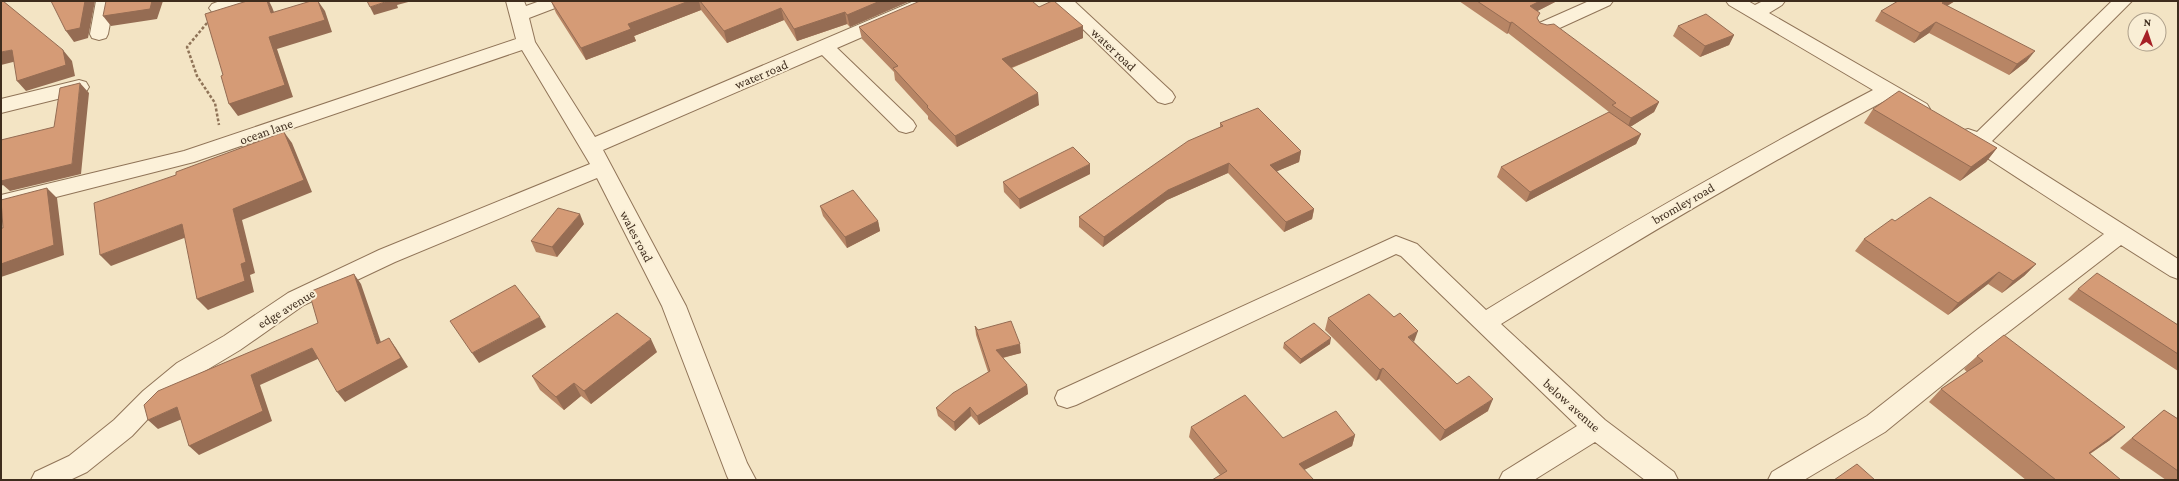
<svg xmlns="http://www.w3.org/2000/svg" width="2179" height="481" font-family="'Crimson Pro',serif">
<rect width="100%" height="100%" fill="#f3e4c4"/>
<g fill="none" stroke-linecap="round" stroke-linejoin="round">
<defs>
<path id="minor" d="M96,1H114L108,34L106,38L99,40L92,38L90,34Z
M220,1H248C242,10 221,15 212,12L209,8L212,4Z
M506,1H524L526,6L540,1H566L563,5L529,18L535,42L595,137L914,1H939L936,5L837,48L913,121L916,126L913,131L906,133L899,131L822,55L603,150L686,306L747,463L756,480H729L727,476L662,306L597,178L395,262L304,305L240,350L195,377L161,405L132,436L87,472L70,480H31L35,472L69,456L114,420L143,391L177,363L224,336L288,293L379,250L590,164L522,50L194,162L1,211V195L184,151L516,39Z
M1054,1H1074L1172,92L1175,97L1172,102L1165,104L1158,102Z
M1589,1H1613L1610,5L1551,32L1544,34L1537,32L1535,28L1537,24Z
M1726,1H1748L1755,5L1763,1H1785L1782,5L1769,13L1927,104L1930,109L1927,114L1920,116L1888,99C1755,170 1629,245 1501,324L1605,420L1674,472L1678,480H1645L1595,442L1534,480H1499L1503,472L1577,426L1401,256L1396,254L1076,405L1067,408L1058,405L1055,398L1058,391L1396,236L1417,244L1486,310C1613,233 1741,159 1873,90L1729,5Z
M2112,1H2132L1992,141L2178,259V279L2170,276L2121,245L1994,343L1885,432L1804,480H1768L1772,472L1867,416L1978,329L2104,234L1961,141L1958,136L1961,131L1968,129L1977,132Z
M79,80L86,82L89,87L86,92L1,113V99Z"/>
</defs>
<use href="#minor" stroke="#907458" stroke-width="2"/>
<path stroke="#907458" stroke-width="2.5" stroke-dasharray="3 2" stroke-linecap="butt" d="M207,23L187,47L197,76L215,103L219,125"/>
<use href="#minor" fill="#fcf1d9" fill-rule="evenodd"/>
</g>
<path fill="#b78565" d="M551,1H910L850,27L847,24L797,41L784,20L727,43L701,10L634,36L636,41L586,60L556,13Z
M1459,1H1557L1537,11V19L1540,23L1659,102L1654,112L1630,127L1641,134L1636,144L1526,202L1497,177L1501,167L1609,112L1508,33L1507,34Z
M1898,1H1955L1947,6L2027,61L2009,75L1929,33L1914,43L1875,21L1881,11Z
M1039,7L1083,26V38L1012,68L1039,105L957,147L928,119V116L895,80L894,72L862,39L859,27Z
M1678,26L1734,35L1729,45L1700,57L1673,36Z
M1873,109L1997,148L1986,162L1960,181L1864,123Z
M1220,123L1301,151L1299,162L1277,171L1314,209L1312,219L1284,232L1228,173L1167,200L1103,247L1079,227V217L1220,127Z
M1090,174L1020,209L1004,192L1003,182Z
M820,206L878,221L880,231L847,248L823,216Z
M1895,221L2036,264L2024,276L2002,293L1988,284L1948,315L1855,251L1864,239Z
M584,224L557,257L536,252L531,241Z
M2078,289L2178,325V371L2068,299Z
M1328,318L1414,342L1457,384L1488,411L1440,441L1379,379L1376,381L1325,330Z
M975,326L978,330L1021,353L1003,358L1027,385L1028,394L979,425L971,416L955,431L938,416L936,408L988,372L976,335Z
M1284,343L1330,344L1300,364L1283,348Z
M657,352L591,404L581,396L564,410L540,390L532,376Z
M1977,356L2110,440L2090,454L2121,480H2026L1929,402L1941,389L1967,372L1964,369Z
M2164,410L2178,419V480H2166L2120,448Z
M1191,427L1283,438L1355,435L1352,446L1304,470L1220,475L1189,437Z"/>
<path fill="#956c53" d="M85,1H95L88,38L74,42L66,31Z
M152,1H163L157,19L111,26L103,16Z
M267,1H269L272,7L279,25L271,13Z
M318,1L325,11L332,32L277,49L293,97L238,116L229,104L269,37Z
M388,1H412L397,5L398,8L374,15L370,7Z
M689,1H699L701,10L634,36L636,41L586,60L581,48L628,24Z
M880,1H910L850,27L847,15Z
M1540,1H1557L1526,17L1530,6Z
M1945,1H1955L1935,13L1942,3Z
M781,8L784,20L727,43L724,31Z
M845,12L847,24L797,41L794,29Z
M1512,22L1508,33L1507,34L1510,23Z
M1936,22L1929,33L1914,43L1920,33Z
M1083,26V38L1003,71L1002,59Z
M1734,35L1729,45L1700,57L1705,46Z
M12,50L21,60L1,65V52Z
M63,50L72,61L75,76L26,91L17,81Z
M2035,51L2027,61L2009,75L2017,64Z
M80,83L89,93L81,174L10,191L3,185L1,186V176L72,164Z
M1038,93L1039,105L957,147L955,136Z
M1659,102L1654,112L1627,129L1631,118Z
M284,132L292,143L312,192L242,220L255,273L250,275L254,292L208,310L197,299L241,264L233,209Z
M1641,134L1636,144L1526,202L1530,192Z
M1997,148L1986,162L1960,181L1971,167Z
M1301,151L1299,162L1268,175L1270,165Z
M1229,163L1228,173L1167,200L1103,247L1104,237L1168,190Z
M1090,164V174L1020,209L1019,199Z
M47,188L57,198L64,255L13,273L1,277V264Z
M1314,209L1312,219L1284,232L1286,222Z
M580,214L584,224L557,257L552,247Z
M878,221L880,231L847,248L845,237Z
M182,224L192,235L111,266L100,255Z
M2036,264L2024,276L2002,293L2013,281Z
M1999,272L1988,284L1948,315L1958,303Z
M354,274L361,284L385,354L377,344Z
M540,317L546,327L479,363L472,353Z
M1418,331L1414,342L1408,337Z
M389,338L396,348L408,367L345,402L337,392Z
M1331,338L1330,344L1300,364L1301,359Z
M651,339L657,352L591,404L584,391Z
M1020,344L1021,353L997,359L996,350Z
M312,348L320,358L260,385L272,421L199,455L189,446L251,375Z
M1383,368L1379,379L1376,381L1380,370Z
M574,383L581,396L564,410L556,397Z
M1027,385L1028,394L979,425L977,416Z
M1493,399L1488,411L1440,441L1445,430Z
M177,407L187,417L158,429L148,420Z
M970,407L971,416L955,431L954,422Z
M2125,427L2110,440L2073,465L2089,453Z
M1355,435L1352,446L1296,474L1299,464Z"/>
<path fill="#d59b76" stroke="#956c53" d="M1,1H3L63,50L66,65L17,81L12,50L1,52Z
M51,1H85L80,28L66,31Z
M106,1H152L150,9L103,16Z
M247,1H267L271,13L311,1H318L325,20L269,37L285,85L229,104L221,76L223,75L205,14Z
M367,1H388L370,7Z
M551,1H689L628,24L631,29L581,48Z
M700,1H880L847,15L845,12L794,29L781,8L724,31Z
M920,1H1032L1039,7L1052,1H1054L1083,26L1002,59L1038,93L955,136L927,107L928,106L893,68L898,66L859,27Z
M1477,1H1540L1530,6L1540,13L1537,18L1540,23L1547,25L1554,24L1659,102L1631,118L1612,105L1616,103L1512,22L1510,23Z
M1898,1H1945L1942,3L2035,51L2017,64L1936,22L1920,33L1881,11Z
M1706,14L1734,35L1705,46L1678,26Z
M80,83L72,164L1,181V140L54,127L60,88Z
M1899,91L1997,148L1971,167L1873,109Z
M1258,108L1301,151L1270,165L1314,209L1286,222L1229,163L1168,190L1104,237L1079,217L1188,141L1223,126L1220,123Z
M1609,112L1641,134L1530,192L1501,167Z
M284,132L304,180L233,209L246,262L241,264L245,281L197,299L182,224L100,255L94,203L176,175V172Z
M1073,147L1090,164L1019,199L1003,182Z
M47,188L54,245L1,264V228H3L1,200Z
M853,190L878,221L845,237L820,206Z
M1930,197L2036,264L2013,281L1999,272L1958,303L1864,239L1892,219L1895,221Z
M558,208L580,214L552,247L531,241Z
M2097,273L2178,325V354L2078,289Z
M354,274L377,344L389,338L401,358L337,392L312,348L251,375L263,411L189,446L177,407L148,420L144,405L158,391L318,323L309,292Z
M515,285L540,317L472,353L450,321Z
M1369,294L1394,317L1400,313L1418,331L1408,337L1457,384L1469,376L1493,399L1445,430L1383,368L1380,370L1328,318Z
M617,313L651,339L584,391L574,383L556,397L532,376Z
M1011,321L1020,344L996,350L1027,385L977,416L970,407L954,422L936,408L953,393L990,371L975,326L978,330Z
M1314,323L1331,338L1301,359L1284,343Z
M2004,335L2125,427L2089,453L2121,480H2056L1941,389L1983,361L1977,356Z
M1245,395L1283,438L1336,411L1355,435L1299,464L1314,480H1212L1227,471L1191,427Z
M2164,410L2178,419V471L2132,438Z
M1857,464L1875,480H1834Z"/>
<g text-anchor="middle" stroke-width="4" stroke-linejoin="round" paint-order="stroke">
<g font-size="13" fill="#3e2c1d" stroke="#f9eed5">
<text transform="translate(1114 49) rotate(43)" y="5">water road</text>
<text transform="translate(761 74) rotate(-23)" y="5">water road</text>
<text transform="translate(266 131) rotate(-19)" y="5">ocean lane</text>
<text transform="translate(1683 203) rotate(-30)" y="5">bromley road</text>
<text transform="translate(637 236) rotate(62)" y="5">wales road</text>
<text transform="translate(286 308) rotate(-31)" y="5">edge avenue</text>
<text transform="translate(1572 405) rotate(42)" y="5">below avenue</text>
</g>
</g>
<rect width="2179" height="481" fill="none" stroke="#3e2c1d" stroke-width="4"/>
<g transform="translate(2147 32) rotate(3)"><circle r="19" fill="#f9eed5" stroke="#aea08b"/>
<path d="M0-3L7 15L0 10L-7 15Z" fill="#a62126"/>
<text y="-6" font-size="11" font-weight="bold" text-anchor="middle" fill="#3e2c1d">N</text>
</g>
</svg>
